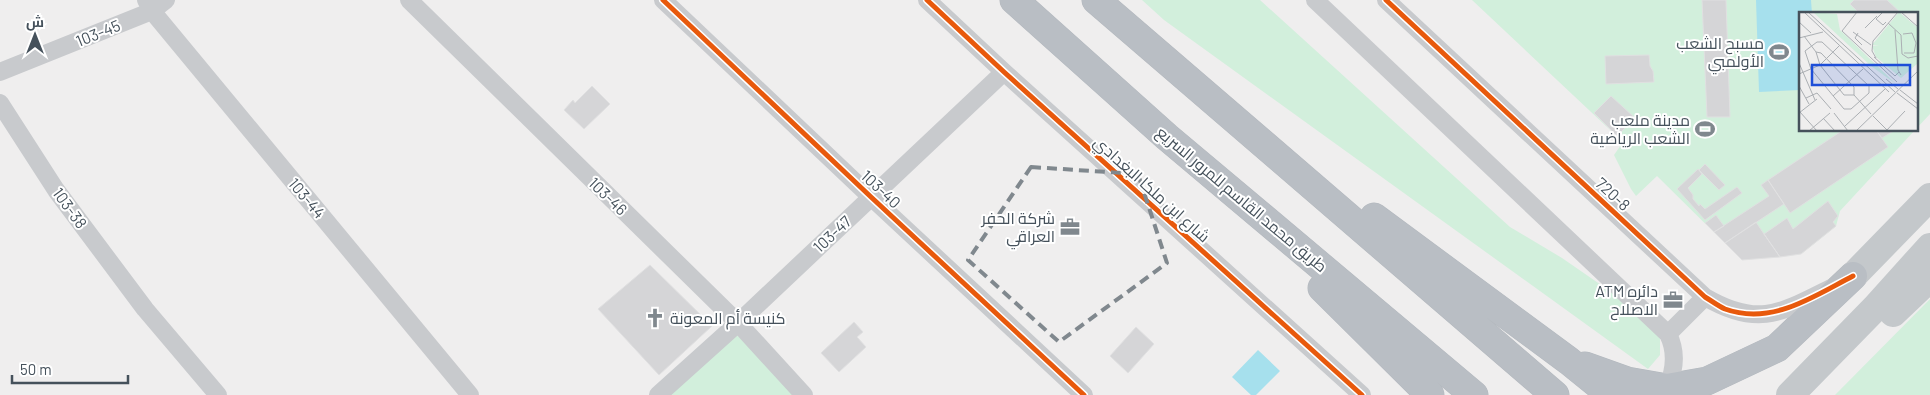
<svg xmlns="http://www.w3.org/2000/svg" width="1930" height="395" font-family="Barlow,Cairo,sans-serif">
<rect width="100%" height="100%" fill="#efeeee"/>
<path fill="#d2efdc" d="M1142,0H1260L1510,227L1562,258L1617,296L1660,331V355L1648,369L1164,20Z
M1472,0H1930V114L1916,129V14H1800V130H1915L1840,211L1836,226L1801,254L1742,260L1657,176L1636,196L1631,189L1614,155L1623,142Z
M1930,299V395H1835Z
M735,334L776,365L804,395H664Z"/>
<path fill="#a6e0ed" d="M1756,0H1811L1812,14H1800V90L1759,92Z
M1258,350L1280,371L1256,395H1251L1232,377Z"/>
<path fill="#d5d5d7" stroke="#e0e0e1" d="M1702,0H1726L1730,117H1707Z
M1854,0H1887L1902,14H1860L1850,4Z
M1649,55L1650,66L1653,71L1654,82L1606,84L1605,56Z
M592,86L610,104L584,129L564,110L573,100L575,103Z
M1611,96L1635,118L1617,136L1594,113Z
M1843,130H1876L1888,147L1790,213L1768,180Z
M1876,130H1895L1882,138Z
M1705,164L1725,185L1719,190L1699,170Z
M1698,169L1702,174L1688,188L1693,195V199L1699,206L1700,204L1705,209L1737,187L1742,193L1705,220L1677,189Z
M1768,180L1784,204L1725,243L1714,232L1769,196L1761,185Z
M1828,201L1838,216L1833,222L1836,226L1801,254L1780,257L1764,234L1787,218L1793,229Z
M1716,215L1724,226L1714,232L1705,223Z
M1756,222L1764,234L1780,257L1742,260L1725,243Z
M650,265L712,326L659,375L598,309Z
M854,322L863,332L857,337L866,347L839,372L821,353Z
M1136,327L1154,344L1128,373L1110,356Z"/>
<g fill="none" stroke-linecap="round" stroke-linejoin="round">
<defs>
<path id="highway" d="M1014,0L1167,137L1474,395
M1096,0L1555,395
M1374,217L1569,361L1611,395
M1322,288L1430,395
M1585,366L1627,381L1667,388L1707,381L1777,348L1853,276"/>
</defs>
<use href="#highway" stroke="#b3b8be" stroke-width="29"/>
<path stroke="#c8cacd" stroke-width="18" d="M146,0L152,11L470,395
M409,0L738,323L804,395
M663,0L871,197L1084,395
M927,0L1004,72L1362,395
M1315,0L1668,334C1677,352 1675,370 1667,388
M1386,0L1705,297C1758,328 1781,313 1831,288
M0,72L152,11L166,0
M0,103L56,190L145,309L218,395
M1668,334L1705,297
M658,395L738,323L1004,72"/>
<path stroke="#c4c8cb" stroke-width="28" d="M1853,276L1930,197
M1893,313L1930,278
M1790,395L1875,308L1930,247"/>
<use href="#highway" stroke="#b9bec4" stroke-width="28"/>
<defs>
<path id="cycleway" d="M663,0L871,197L1084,395
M927,0L1004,72L1362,395
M1386,0L1705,297C1712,301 1718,306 1725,309C1772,326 1814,296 1853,276"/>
</defs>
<use href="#cycleway" stroke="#fff" stroke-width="8"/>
<use href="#cycleway" stroke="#e8590c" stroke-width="5"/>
</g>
<path fill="none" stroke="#80888e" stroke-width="4" stroke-dasharray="10 6" stroke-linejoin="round" d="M1031,167L1138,174L1167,263L1059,342L968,260Z"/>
<defs>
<symbol id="stadium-bare" viewBox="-9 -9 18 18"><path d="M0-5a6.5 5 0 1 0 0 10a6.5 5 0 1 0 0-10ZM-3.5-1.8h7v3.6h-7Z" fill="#80888e" stroke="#fff" stroke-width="2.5" paint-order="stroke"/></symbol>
<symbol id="office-bare" viewBox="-9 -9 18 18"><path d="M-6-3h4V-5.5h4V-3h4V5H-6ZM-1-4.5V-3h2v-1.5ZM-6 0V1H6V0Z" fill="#80888e" stroke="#fff" stroke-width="2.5" paint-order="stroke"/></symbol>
<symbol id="church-bare" viewBox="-9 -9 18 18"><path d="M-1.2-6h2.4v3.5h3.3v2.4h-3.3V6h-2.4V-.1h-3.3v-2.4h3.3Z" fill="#80888e" stroke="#fff" stroke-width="2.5" paint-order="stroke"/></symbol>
</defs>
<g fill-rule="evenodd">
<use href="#stadium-bare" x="1765" y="38" width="28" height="28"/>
<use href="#stadium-bare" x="1691" y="115" width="28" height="28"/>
<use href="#office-bare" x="1056" y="213" width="28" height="28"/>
<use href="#office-bare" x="1659" y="286" width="28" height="28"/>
<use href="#church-bare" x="641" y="304" width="28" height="28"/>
</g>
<g text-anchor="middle" stroke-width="4" stroke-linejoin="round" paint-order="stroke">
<g font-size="16" fill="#45515b" stroke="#fff">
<text transform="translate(98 33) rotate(-22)" y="6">103-45</text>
<text transform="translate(881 189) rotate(43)" y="6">103-40</text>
<text transform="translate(1152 189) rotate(42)" y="6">شارع ابن ملكا البغدادي</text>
<text transform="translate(1613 194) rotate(43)" y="6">720-8</text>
<text transform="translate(608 196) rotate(44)" y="6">103-46</text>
<text transform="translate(307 198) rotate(50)" y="6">103-44</text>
<text transform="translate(1242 199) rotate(40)" y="6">طريق محمد القاسم للمرور السريع</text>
<text transform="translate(70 208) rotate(54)" y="6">103-38</text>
<text transform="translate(832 234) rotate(-43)" y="6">103-47</text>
</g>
<g font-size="16" fill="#45515b" stroke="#fff" text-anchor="end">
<text x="1764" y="49">مسبح الشعب<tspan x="1764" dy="18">الأولمبي</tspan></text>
<text x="1690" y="126">مدينة ملعب<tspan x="1690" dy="18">الشعب الرياضية</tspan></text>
<text x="1055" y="224">شركة الحفر<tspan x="1055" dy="18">العراقي</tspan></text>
<text x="1658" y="297">ATM دائره<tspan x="1658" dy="18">الاصلاح</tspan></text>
<text x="670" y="324" text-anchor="start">كنيسة أم المعونة</text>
</g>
</g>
<g transform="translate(1799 12)">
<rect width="119" height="119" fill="#efeeee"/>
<path d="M14,0L38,2L41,18L97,72L72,54ZM100,0L119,16V51L102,66L77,45L73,34L80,33H73Z" fill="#d2efdc"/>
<path fill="none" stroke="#abafb3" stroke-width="1" d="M5,0L90,80M9,0L96,80M58,0L43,19L98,70M84,0L77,7L84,13L87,10M102,0L119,15M0,10L12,21M89,11L102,23L103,42L109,46L119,44M66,16L78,4M96,18L99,58L102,63M54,20L72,33M59,21L56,26L63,33M104,22L113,21L117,31L115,41H105M5,24L17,40M0,26L24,20M18,30H23L70,74V81L52,97H45L12,57L6,39ZM17,40L21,53L45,83H55M17,40L22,41L55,75V83M75,45L96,64L100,60M77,46L73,39L74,29L99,0M0,51L16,88M0,62L21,53L40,34M87,67L99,77M0,74L10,92M101,78L119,92M98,81L119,97M55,83L72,102M34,84L64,57M7,86L18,81L32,97M1,100L18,119M0,101L18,87M35,101L49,119M74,104L89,119M24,106L36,119M46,114L86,77M10,119L31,101M57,119L119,59M87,119L106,99"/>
<path fill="#1d4ed8" fill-opacity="0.15" stroke="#1d4ed8" stroke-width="2.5" d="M13,53H111V73H13Z"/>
<rect width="119" height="119" fill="none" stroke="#45515b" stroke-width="2.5"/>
</g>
<g transform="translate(35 35)" stroke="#ffffff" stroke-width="4" paint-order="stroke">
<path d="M0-4L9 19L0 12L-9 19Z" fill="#45515b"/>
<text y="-8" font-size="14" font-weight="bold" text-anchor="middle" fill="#45515b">ش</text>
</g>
<path d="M12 375v8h116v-8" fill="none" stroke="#45515b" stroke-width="2.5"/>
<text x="20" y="375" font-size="15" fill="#45515b" stroke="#ffffff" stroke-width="4" paint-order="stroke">50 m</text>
</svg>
